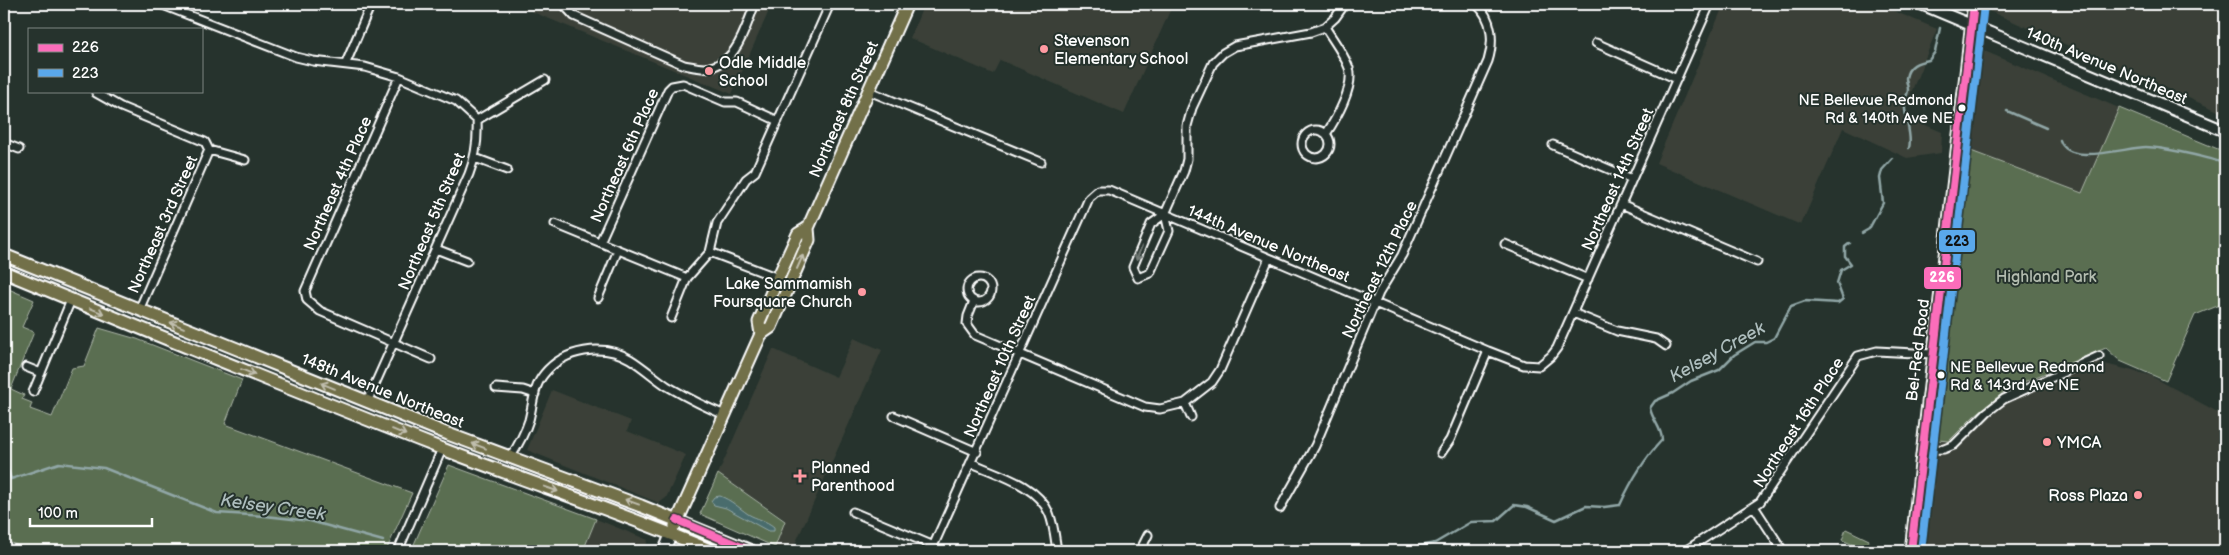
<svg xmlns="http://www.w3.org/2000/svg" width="2229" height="555" font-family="'Balsamiq Sans',sans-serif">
<rect width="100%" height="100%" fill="#26332d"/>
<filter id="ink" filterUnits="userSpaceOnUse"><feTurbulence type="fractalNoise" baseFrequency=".02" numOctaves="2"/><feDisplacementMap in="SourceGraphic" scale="10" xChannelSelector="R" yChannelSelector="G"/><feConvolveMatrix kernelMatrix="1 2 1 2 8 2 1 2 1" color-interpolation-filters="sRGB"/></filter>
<g filter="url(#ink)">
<path fill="#3a4138" d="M525,4H772L732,94L523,8Z
M924,4H1173L1124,114L1000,60L993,74L910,38Z
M1724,4H1877L1937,29L1902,115L1942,132L1941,153L1907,158L1843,128L1801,225L1656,163Z
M1990,4H2225V114L1989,11Z
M1982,50L2119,108L2082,193L1971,151Z
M854,338L882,350L792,551H784L775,547L785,520L718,474L773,349L836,377Z
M2081,358L2149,375L2225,416V551H1923L1937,440L1949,441L1974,416L2008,388Z
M552,390L631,421L627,431L686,455L666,498L659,503L527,450Z
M596,519L648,540L644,551H583Z"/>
<path fill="#5a6e51" stroke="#acb6a8" d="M2119,108L2225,152V303L2195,315L2166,381L2120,361L2106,348L2009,388L1974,416L1949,441L1937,440L1971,151L2082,193Z
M4,287L34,300L22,327L34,332L11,389L24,395L22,399L32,403L30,409L52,417L72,368L84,366L99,328L137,339L242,380L225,424L412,493L386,551H31L4,540Z
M449,465L596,519L583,551H411Z
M718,474L785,521L775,547L700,514Z
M1846,529L1869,540L1865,550L1842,540Z"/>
<path fill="#486c6d" stroke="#91a7a7" d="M720,496C731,500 738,507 748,514C756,519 766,520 774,527V531H768L726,508L714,505L711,501L714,497Z"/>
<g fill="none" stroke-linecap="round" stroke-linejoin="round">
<path stroke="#91a7a7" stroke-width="2.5" d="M2007,111L2046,128
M2060,140C2068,167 2126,147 2146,147C2161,147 2212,158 2225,164
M1909,148C1913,134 1903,117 1905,101C1905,97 1908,94 1908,90C1908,86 1906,82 1906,78C1908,65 1918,62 1929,60L1935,52L1940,28
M1862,233L1869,229L1883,203L1880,178L1882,170L1892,159
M4,459L11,479L59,463L104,468L217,513L265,516L310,521L383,541
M420,551L467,548L486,551
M1357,551L1366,547L1399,550L1435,543L1471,522L1496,521L1514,505L1527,507L1556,520L1586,506L1604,507L1620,505C1631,481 1643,460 1662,440C1662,428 1652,420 1650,408L1655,401L1673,393L1691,381L1719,370L1734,355L1755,342H1766L1774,338L1791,306L1805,301L1838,303L1843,299L1837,283L1841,270L1851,264L1845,256V247L1850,243"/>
<defs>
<path id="street" d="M160,4L296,57L313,61L365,67L399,77L456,101L477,120
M563,4L574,16L684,65C690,66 698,68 704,68C737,66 745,28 755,4
M1325,27C1333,40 1344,54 1349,68C1355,86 1336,119 1326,134
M1596,43L1677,79
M346,63L371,4
M399,77L305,291L307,300L320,311L431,359
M869,91L1041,162
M96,93L121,107L205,142L209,150L245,160
M1302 144a14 14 0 1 1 28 0a14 14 0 1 1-28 0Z
M4,143L19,149
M1553,145L1632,179
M475,158L507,170
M1621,204L1757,262
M1165,214L1169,231L1150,273L1138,278L1133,267L1151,224L1165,214L1184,171L1187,159V126L1192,108L1213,63L1223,53L1235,46L1311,32L1325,27L1335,18L1345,4
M555,224L687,278
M600,242L668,90L672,86L683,84L725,102H737L778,121
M1505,244L1588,279
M436,249L467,261
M710,252L778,278
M967 290a12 12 0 1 1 24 0a12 12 0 1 1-24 0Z
M598,298L618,250
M974,301L968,316L967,324L975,335L1145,407L1160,409L1185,403L1212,382L1220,370L1269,258
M139,310L209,150
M1573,313L1617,331L1656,339L1666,346
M671,318L687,278L710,252L717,223L746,179L755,172L830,4
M26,367L41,373
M496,388L523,390L535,394
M33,392L71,300
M367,402L469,174C476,156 478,140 477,120L545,80
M1185,403L1191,417
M894,416L977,452
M1922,450L1944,449L1954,445L1987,412L2004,399L2099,356
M1441,453L1450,440L1488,351
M510,458C517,447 525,433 529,420C533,405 533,387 544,374C564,349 603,343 630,359C643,367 655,378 667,386C686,397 705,407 725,415
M972,463C998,475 1036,484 1049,513C1054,525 1055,538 1057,551
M1280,508L1315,446L1379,293L1402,255L1488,61C1494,42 1493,18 1476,4
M1755,508L1783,551
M853,512L934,546
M398,551L442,449
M931,551L1086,205L1089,198L1098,190H1109L1488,351L1524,365L1539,366L1551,356L1557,348L1710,4
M1140,551L1148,535
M1685,551L1760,502L1858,356L1877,351L1933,354"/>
<path id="secondary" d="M1921,4L2225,131
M664,551L671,534"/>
<path id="primary" d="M4,255L448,434L641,506L751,551
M4,272C149,332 294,391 440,448C530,483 623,513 712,551
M761,334L771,327L809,240L808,228L907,4
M675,526L761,334L759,322L778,278L798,234L808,228
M1911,551L1974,4"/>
</defs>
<use href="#street" stroke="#fff" stroke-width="11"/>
<use href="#secondary" stroke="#fff" stroke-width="14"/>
<use href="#primary" stroke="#fff" stroke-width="15"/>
<use href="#street" stroke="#26332d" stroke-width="7"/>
<use href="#secondary" stroke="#26332d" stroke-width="10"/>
<use href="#primary" stroke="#726f4a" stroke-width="11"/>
<defs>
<path id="bus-1" d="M677,520L751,551
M1911,551L1974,4"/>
<path id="bus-2" d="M1921,551L1984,5"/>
</defs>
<use href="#bus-1" stroke="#26332d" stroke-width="11"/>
<use href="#bus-2" stroke="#26332d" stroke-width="11"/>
<use href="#bus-1" stroke="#fb6dba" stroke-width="8"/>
<use href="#bus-2" stroke="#5aa8eb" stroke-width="8"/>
</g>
<defs><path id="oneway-shaft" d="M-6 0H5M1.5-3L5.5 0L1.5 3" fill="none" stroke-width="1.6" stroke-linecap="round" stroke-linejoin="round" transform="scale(1.25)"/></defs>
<use stroke="#727a76" href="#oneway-shaft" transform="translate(1139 253) rotate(113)"/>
<g stroke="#c0beae">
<use href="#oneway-shaft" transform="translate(800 262) rotate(-66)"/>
<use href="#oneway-shaft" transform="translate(97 311) rotate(23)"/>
<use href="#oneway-shaft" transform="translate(177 325) rotate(-158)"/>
<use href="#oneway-shaft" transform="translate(248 372) rotate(22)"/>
<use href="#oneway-shaft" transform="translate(328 386) rotate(-158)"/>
<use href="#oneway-shaft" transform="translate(399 432) rotate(22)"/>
<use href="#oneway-shaft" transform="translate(479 446) rotate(-159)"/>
<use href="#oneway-shaft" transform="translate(551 489) rotate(19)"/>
<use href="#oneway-shaft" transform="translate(632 502) rotate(-160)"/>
</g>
</g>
<g fill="#ff9aa2" stroke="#26332d" stroke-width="2">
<circle cx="1044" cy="49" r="5"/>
<circle cx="709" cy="71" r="5"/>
<circle cx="862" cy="292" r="5"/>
<circle cx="2047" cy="442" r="5"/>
<path d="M797.5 468.5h5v5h5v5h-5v5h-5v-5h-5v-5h5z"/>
<circle cx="2138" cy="495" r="5"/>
</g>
<g fill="#fff" stroke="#26332d" stroke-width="2">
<circle cx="1962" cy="108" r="4.5"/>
<circle cx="1941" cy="375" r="4.5"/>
</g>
<g text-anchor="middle" stroke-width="4" stroke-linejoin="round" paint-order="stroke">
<g font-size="15" fill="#fff" stroke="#26332d" text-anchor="end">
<text x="1953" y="105">NE Bellevue Redmond<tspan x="1953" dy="18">Rd &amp; 140th Ave NE</tspan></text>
<text x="1950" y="372" text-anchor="start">NE Bellevue Redmond<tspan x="1950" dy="18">Rd &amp; 143rd Ave NE</tspan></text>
</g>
<g font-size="16" fill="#fff" stroke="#26332d" text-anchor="start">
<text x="1054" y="46">Stevenson<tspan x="1054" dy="18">Elementary School</tspan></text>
<text x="719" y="68">Odle Middle<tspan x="719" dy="18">School</tspan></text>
<text x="852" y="289" text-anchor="end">Lake Sammamish<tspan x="852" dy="18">Foursquare Church</tspan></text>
<text x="2057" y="448">YMCA</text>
<text x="811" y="473">Planned<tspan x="811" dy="18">Parenthood</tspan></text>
<text x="2128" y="501" text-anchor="end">Ross Plaza</text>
</g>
<g font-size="16" fill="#fff" stroke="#26332d">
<text transform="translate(2107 65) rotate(23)" y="6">140th Avenue Northeast</text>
<text transform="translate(843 109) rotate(-66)" y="6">Northeast 8th Street</text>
<text transform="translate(624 155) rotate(-66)" y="6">Northeast 6th Place</text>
<text transform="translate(1617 179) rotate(-66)" y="6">Northeast 14th Street</text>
<text transform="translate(337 183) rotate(-66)" y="6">Northeast 4th Place</text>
<text transform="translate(431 221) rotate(-67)" y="6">Northeast 5th Street</text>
<text transform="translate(162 224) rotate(-66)" y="6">Northeast 3rd Street</text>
<text transform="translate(1269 243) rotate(23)" y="6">144th Avenue Northeast</text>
<text transform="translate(1379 269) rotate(-64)" y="6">Northeast 12th Place</text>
<text transform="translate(1917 350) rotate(-83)" y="6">Bel-Red Road</text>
<text transform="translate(999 366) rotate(-66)" y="6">Northeast 10th Street</text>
<text transform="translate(383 390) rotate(22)" y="6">148th Avenue Northeast</text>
<text transform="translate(1798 422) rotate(-57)" y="6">Northeast 16th Place</text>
</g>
<g font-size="16" fill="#b5beb1" stroke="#26332d">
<text x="2046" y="282">Highland Park</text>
</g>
<g font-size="18" font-style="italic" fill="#adbdbd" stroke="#26332d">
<text transform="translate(1717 352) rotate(-29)" y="6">Kelsey Creek</text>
<text transform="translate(273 507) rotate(8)" y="6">Kelsey Creek</text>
</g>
</g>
<g stroke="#26332d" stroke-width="2">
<rect x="1938" y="229" width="38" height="24" rx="5" fill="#5aa8eb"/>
<rect x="1923" y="266" width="39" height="24" rx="5" fill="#fb6dba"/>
</g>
<g font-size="14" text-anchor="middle" font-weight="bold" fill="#fff">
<text x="1942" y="282">226</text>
</g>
<g font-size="14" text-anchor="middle" font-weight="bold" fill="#111">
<text x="1957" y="246">223</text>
</g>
<rect width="2229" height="555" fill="none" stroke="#26332d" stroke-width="20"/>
<rect x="10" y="10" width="2209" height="535" fill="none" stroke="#fff" stroke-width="2" filter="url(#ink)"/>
<rect x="28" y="28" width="175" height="65" fill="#26332d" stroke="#7d8581"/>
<rect x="38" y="44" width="25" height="8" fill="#fb6dba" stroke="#7d8581"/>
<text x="72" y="52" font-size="15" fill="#ffffff">226</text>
<rect x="38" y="69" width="25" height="8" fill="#5aa8eb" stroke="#7d8581"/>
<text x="72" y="78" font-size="15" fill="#ffffff">223</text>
<path d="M30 518v8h122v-8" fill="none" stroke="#ffffff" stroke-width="2.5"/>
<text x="38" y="518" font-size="15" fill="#ffffff" stroke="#26332d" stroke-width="4" paint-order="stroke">100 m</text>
</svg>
